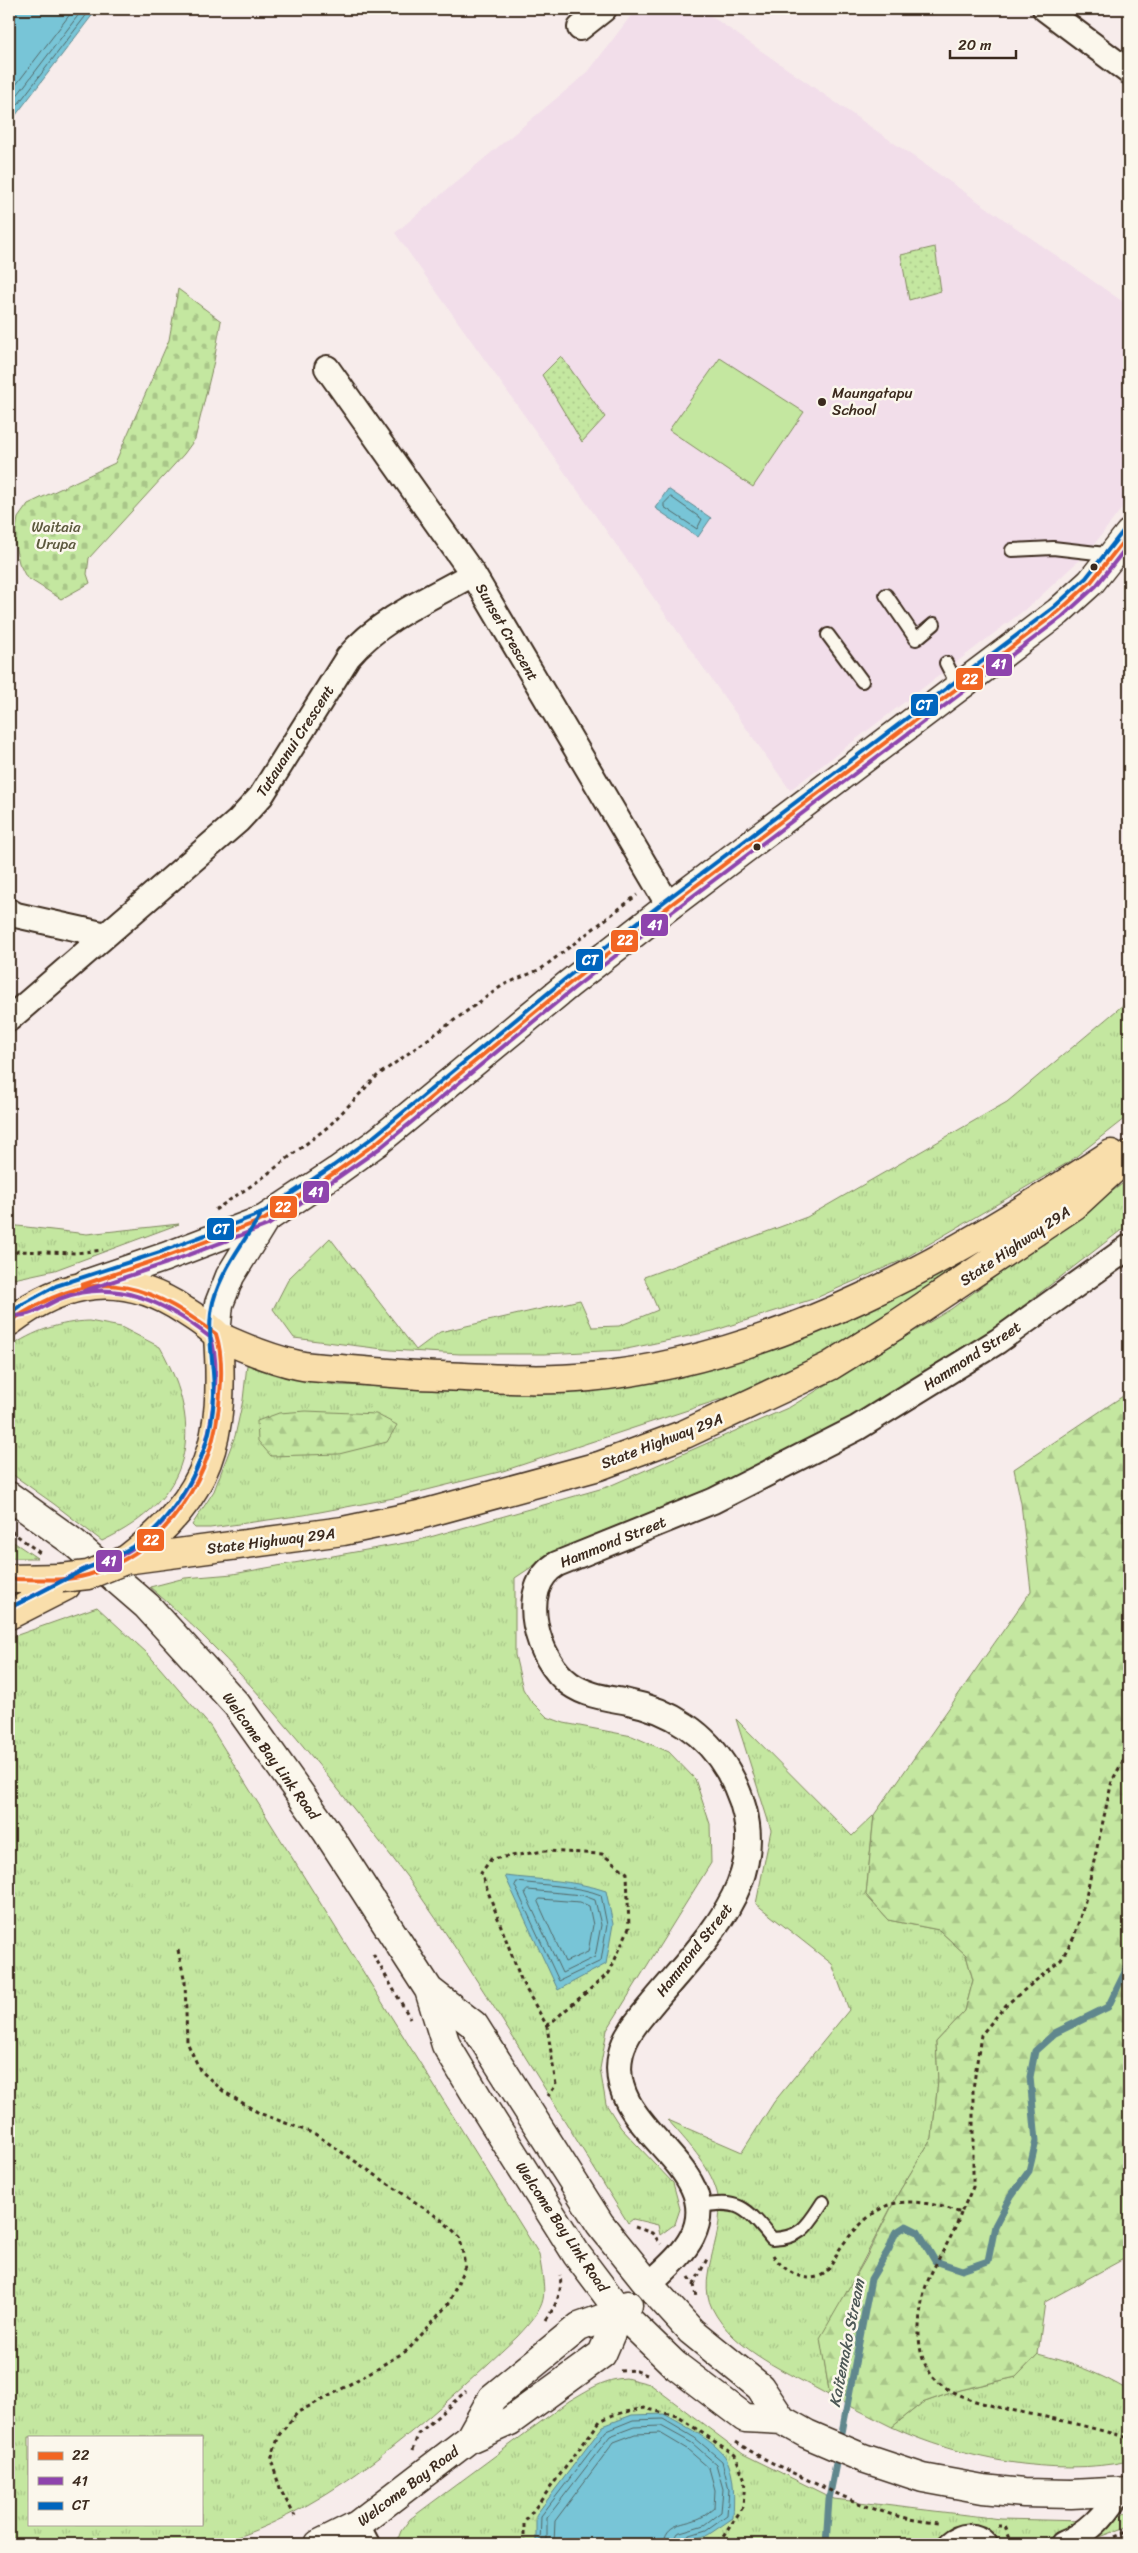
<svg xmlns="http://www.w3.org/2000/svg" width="1138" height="2553" font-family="Sriracha,sans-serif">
<defs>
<pattern id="grass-tufts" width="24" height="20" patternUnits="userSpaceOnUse" patternTransform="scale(1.25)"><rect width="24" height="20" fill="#c4e7a0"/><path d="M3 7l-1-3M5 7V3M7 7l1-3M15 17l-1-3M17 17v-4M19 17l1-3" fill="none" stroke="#a9c689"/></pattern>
<pattern id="forest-firs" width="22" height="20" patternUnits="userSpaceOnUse" patternTransform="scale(1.25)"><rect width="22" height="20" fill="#c4e7a0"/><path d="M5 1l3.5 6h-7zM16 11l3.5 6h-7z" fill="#a9c689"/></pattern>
<pattern id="cemetery-stones" width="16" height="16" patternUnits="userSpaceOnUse" patternTransform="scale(1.25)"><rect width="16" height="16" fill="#c4e7a0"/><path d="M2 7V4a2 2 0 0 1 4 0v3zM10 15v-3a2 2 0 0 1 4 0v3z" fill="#a9c689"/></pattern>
<pattern id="park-dots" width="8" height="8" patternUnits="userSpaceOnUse" patternTransform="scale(1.25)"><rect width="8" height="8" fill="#c4e7a0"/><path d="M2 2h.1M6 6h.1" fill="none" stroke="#a9c689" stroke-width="1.8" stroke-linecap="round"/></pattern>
</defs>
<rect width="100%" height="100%" fill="#f7eceb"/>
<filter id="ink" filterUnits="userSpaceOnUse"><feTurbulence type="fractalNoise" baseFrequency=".02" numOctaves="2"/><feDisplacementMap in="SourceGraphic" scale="10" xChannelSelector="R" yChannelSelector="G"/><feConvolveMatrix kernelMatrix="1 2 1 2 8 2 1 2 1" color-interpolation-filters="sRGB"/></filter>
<g filter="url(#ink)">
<path fill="#f2deea" d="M636,9H701L1129,306V499L1089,551L1031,605L790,790L395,233L588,72Z"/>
<path fill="url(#grass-tufts)" stroke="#80885f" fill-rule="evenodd" d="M1129,1000V1115L1069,1162L900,1261L816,1298L713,1331L622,1350L545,1354H460L391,1350L294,1338L273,1309L289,1278L330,1238L416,1350L440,1332L580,1300L592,1327L619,1326L658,1310L644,1277L807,1217L1007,1102Z
M1129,1179V1224L952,1361L718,1491L545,1558L515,1578V1655L523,1689L530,1700L547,1717L564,1723L632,1736L669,1752L695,1779L710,1824L711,1863L607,2030L600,2069L606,2104L621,2128L673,2183L680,2209L675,2224L660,2235L658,2225L633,2219L628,2223C556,2108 488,1992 410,1881C388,1851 364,1822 341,1793C283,1719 221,1648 150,1587L185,1578L233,1574L416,1541L607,1487L790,1407L951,1309Z
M1022,1222L897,1315L773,1382L503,1471L399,1497L304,1515L210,1528H195L192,1525L214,1491L235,1436L243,1400L247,1365L302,1380L336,1385L541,1391L686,1371Z
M179,1224L55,1270L9,1280V1225L87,1234Z
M89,1321L121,1327L160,1347C207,1431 191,1500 102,1541L54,1504L9,1472V1348C33,1331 60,1322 89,1321Z
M9,1539L37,1558H9Z
M97,1607L147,1653L210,1726L539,2254C546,2299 550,2302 517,2337C431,2417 329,2514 214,2544H9V1638ZM29,2437H201V2524H29Z
M736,1719L852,1836L874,1815L866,1895L888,1920L939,1930L966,1955L973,1980L965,2011L936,2042L938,2081L932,2138L899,2192L821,2342L830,2396C790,2373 734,2352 712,2308C695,2274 729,2232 717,2192C709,2164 686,2141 668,2120L742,2152L774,2102L849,2010L832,1964L756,1904L771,1830Z
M1038,2354C1069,2362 1102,2374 1129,2391V2461C1055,2477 960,2459 892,2427L922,2403L956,2391L1016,2377Z
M626,2378L650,2384L743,2454L834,2499L1001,2519L1084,2521L1085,2525L1032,2544H396L401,2531L410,2519L569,2401C588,2390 604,2379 626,2378Z
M1129,2511V2526L1087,2542L1114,2518Z"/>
<path fill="url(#forest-firs)" stroke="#80885f" d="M1129,1392V2256L1045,2302L1038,2354L1016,2377L956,2391L922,2403L892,2427L830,2396L820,2338L865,2260L899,2192L932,2138L938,2081L936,2042L965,2011L973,1980L966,1955L939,1930L888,1920L866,1895L874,1815L1031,1591L1021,1503L1014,1469Z
M306,1411L376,1414L397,1425L387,1442L339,1454L271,1456L258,1441L257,1421L279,1413Z"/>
<path fill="url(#cemetery-stones)" stroke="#80885f" d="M178,289L221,321L214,361L195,439L184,454L89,558L87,574L90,583L61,599L26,577L19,563L14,541L18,518L28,504L115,463L169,340Z"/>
<path fill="url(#park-dots)" stroke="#80885f" d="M935,247L941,291L909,300L901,255Z
M561,356L605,417L582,442L542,375Z"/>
<path fill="#c4e7a0" stroke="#80885f" d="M720,358L804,412L753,487L669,430Z"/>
<path fill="#78c5d7" stroke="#60878d" d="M9,9H97L9,124Z
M668,489L711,518L698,537L655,508Z
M505,1876C538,1880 574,1880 606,1891L613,1924L606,1964L558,1990Z
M664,2414C680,2423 719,2443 727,2460C735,2478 734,2498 733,2518L708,2535L674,2544H536V2515L603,2426L632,2415Z"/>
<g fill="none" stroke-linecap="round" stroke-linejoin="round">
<path stroke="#536868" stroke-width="1" d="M9,94L74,9
M9,106L83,9
M9,116L91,9
M671,497L702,519L697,529L664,507V504Z
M517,1882C542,1885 579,1886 601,1895L607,1925L601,1961L559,1981L515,1886Z
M528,1890L582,1895L595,1900L601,1925L595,1957L562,1973L525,1893Z
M540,1899L580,1902L589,1906L593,1925L588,1952L565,1962L538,1902Z
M540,2544L541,2516L606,2431L633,2420L663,2419L695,2438L722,2461L729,2489L727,2515L706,2530L681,2538L678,2544
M547,2544V2518L610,2436L634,2427L661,2426L692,2443L716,2464L723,2489L721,2512L704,2525L677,2533L671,2544
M554,2544L555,2521L614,2442L635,2434L660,2433L687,2449L709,2468L715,2490L714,2508C710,2511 705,2516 700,2518C685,2525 665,2522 664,2544"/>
<path stroke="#60878d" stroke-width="7" d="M840,2443L871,2279L889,2249L895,2233L906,2226L918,2232L935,2261L962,2270L988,2261L995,2226L1011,2196L1029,2171L1036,2141L1030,2077L1035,2051L1055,2033L1108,2007L1129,1964
M826,2544L829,2499L838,2453"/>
<defs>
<path id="lane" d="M1012,550L1053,548L1114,555
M886,595L916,639L934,624
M828,635L862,681
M946,663L959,688
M697,2207C739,2198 746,2207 772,2239C802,2238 808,2225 823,2202"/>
<path id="street" d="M1045,9L1129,72
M580,28L604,9
M327,368L473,574L669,906
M9,911L16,915L106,935
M9,1019L238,821L261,796L348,657C380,619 430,598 473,574
M649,2285C664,2270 682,2256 692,2237C728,2165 602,2130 621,2053C626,2032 643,2015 656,1999C714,1930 783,1867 728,1771C706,1733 670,1710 628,1702C608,1698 587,1696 570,1684C538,1662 515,1588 557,1564L713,1501L857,1428L998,1341L1129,1247
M357,2525L367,2544
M951,2544C961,2535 975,2533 985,2544
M1063,2544C1089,2533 1104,2516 1119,2493"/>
<path id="secondary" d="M86,1284L165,1257L265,1219L337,1171L376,1143L569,984L669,906L1058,612L1091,582L1129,534
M216,1334L219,1304L230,1276L265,1219
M9,1496L73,1542L147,1606L237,1705L327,1832L429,1990L446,2045L478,2098L577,2255L620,2312L675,2365L745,2418L782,2420
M429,1990L474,2025L600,2224L649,2285L691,2331L760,2387L782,2420L807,2434L863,2458L923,2478L983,2489L1024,2493L1071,2494L1129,2491
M469,2439L492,2398L579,2327L620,2312L628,2305
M319,2544L357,2525L469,2439L510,2421L602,2354L620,2312"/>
<path id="highway" d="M9,1322C65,1279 124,1270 185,1311C196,1318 209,1326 218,1336C225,1440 212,1494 127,1559
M218,1336C244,1348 270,1359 298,1365C312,1368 327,1368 341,1369C375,1372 408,1375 441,1376C491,1378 540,1382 589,1377C781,1359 953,1257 1111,1154
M125,1560L343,1531L419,1515L599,1466L685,1434L830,1366L896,1325L1075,1205L1129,1155
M9,1579L61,1578
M9,1615L66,1586"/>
</defs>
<use href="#lane" stroke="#3b2a1e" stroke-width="16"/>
<use href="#street" stroke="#3b2a1e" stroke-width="28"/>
<use href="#secondary" stroke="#3b2a1e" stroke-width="31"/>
<use href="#highway" stroke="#3b2a1e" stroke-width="31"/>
<path stroke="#3b2a1e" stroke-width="3" stroke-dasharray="4 4" stroke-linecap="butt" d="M215,1210L261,1179L329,1126L377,1076L503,985L541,969L637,895
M9,1258L18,1251L75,1253L103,1250
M11,1531L40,1553
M178,1950L185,1982L187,2042L200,2070L223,2091L259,2113L315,2134L443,2221L460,2237L465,2266L449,2303L408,2350L333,2394L298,2412L279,2435L271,2460L281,2491L295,2516
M373,1954L410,2018
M547,2026L609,1973L629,1928L627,1873L602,1854L545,1851L491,1859L481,1873L522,1982L547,2026L556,2085L548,2096
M961,2213C952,2242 930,2266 923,2296C904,2390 954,2398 1030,2414C1063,2420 1096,2429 1129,2438
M635,2227L652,2233L661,2244
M773,2255C783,2271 808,2286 825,2273C831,2268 835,2257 839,2250C850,2234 868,2214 886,2206C907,2197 941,2205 961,2213L973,2187V2089L981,2035L1006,2005L1061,1960L1074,1937L1085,1901L1112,1781L1123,1761L1129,1756
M689,2277L694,2284L708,2257
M694,2284L696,2298
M546,2320C555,2307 563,2292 560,2275
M620,2371L634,2370L647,2375
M736,2442C760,2458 785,2469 810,2481C852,2501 892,2520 940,2523
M413,2450L418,2434L466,2391
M998,2526H1005L1012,2544
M1115,2537L1129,2531
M524,2544V2523L600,2421L613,2415L644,2408L677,2416L735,2455L745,2480L743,2507L723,2537L712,2544"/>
<use href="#lane" stroke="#fbf7ec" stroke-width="12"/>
<use href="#street" stroke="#fbf7ec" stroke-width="24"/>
<use href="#secondary" stroke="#fbf7ec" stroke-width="28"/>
<use href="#highway" stroke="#f9deab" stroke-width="28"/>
<defs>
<path id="highway-bridge" d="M61,1578L88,1575L125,1560"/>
</defs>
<use href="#highway-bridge" stroke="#3b2a1e" stroke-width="31" stroke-linecap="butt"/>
<use href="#highway-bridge" stroke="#f9deab" stroke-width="28"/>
<defs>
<path id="bus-1" d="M82,1285L165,1257L265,1219L337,1171L376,1143L569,984L669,906L1058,612L1091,582L1129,534
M9,1322C92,1267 138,1276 216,1334C222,1353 222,1374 220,1394C215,1474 169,1551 88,1575C63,1582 35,1579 9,1579"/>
<path id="bus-2" d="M84,1291L167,1263L268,1225L340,1176L380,1148L573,989L673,911L1062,617L1096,586L1129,544
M9,1315C31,1319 43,1305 62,1298C117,1277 168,1304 211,1338C219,1364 215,1394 211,1420C202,1475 170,1527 122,1555C110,1562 95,1564 83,1570C58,1582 34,1596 9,1608"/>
<path id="bus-3" d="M9,1314L21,1305L56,1286L163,1251L262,1213L333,1166L372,1138L565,979L665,901L1054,607L1086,578L1124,530
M9,1608C34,1596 58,1583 83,1570C108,1559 132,1551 152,1532C189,1496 213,1445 214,1393C214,1363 206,1332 213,1302C221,1271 243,1243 260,1216"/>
</defs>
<use href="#bus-1" stroke="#fbf7ec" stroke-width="8"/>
<use href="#bus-2" stroke="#fbf7ec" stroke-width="8"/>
<use href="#bus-3" stroke="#fbf7ec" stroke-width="8"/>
<use href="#bus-1" stroke="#f26522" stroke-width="4"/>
<use href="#bus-2" stroke="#8e44ad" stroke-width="4"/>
<use href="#bus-3" stroke="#0065bd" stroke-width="4"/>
</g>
</g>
<g fill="#3b2a1e" stroke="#fbf7ec" stroke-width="2">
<circle cx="822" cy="402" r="5"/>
<circle cx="1094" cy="567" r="4.5"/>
<circle cx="757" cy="847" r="4.5"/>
</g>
<g text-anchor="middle" stroke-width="5" stroke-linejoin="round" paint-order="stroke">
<g font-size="15" fill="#3b2a1e" stroke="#fbf7ec" text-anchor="start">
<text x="832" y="398">Maungatapu<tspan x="832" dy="17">School</tspan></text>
</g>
<g font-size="15" fill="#5d593e" stroke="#fbf7ec">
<text x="56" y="532">Waitaia<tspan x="56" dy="17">Urupa</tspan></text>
</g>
<g font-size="15" fill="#3b2a1e" stroke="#fbf7ec">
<text transform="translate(507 632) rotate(60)" y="5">Sunset Crescent</text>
<text transform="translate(295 741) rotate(-57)" y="5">Tutauanui Crescent</text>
<text transform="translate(1015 1246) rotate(-34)" y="5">State Highway 29A</text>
<text transform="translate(972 1356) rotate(-33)" y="5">Hammond Street</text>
<text transform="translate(662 1441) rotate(-21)" y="5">State Highway 29A</text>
<text transform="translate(271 1541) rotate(-7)" y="5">State Highway 29A</text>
<text transform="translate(613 1542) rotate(-22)" y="5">Hammond Street</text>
<text transform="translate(271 1756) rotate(54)" y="5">Welcome Bay Link Road</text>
<text transform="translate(694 1950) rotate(-52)" y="5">Hammond Street</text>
<text transform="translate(562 2227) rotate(56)" y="5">Welcome Bay Link Road</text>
<text transform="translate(408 2486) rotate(-37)" y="5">Welcome Bay Road</text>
</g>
<g font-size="16" font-style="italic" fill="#4d5856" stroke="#fbf7ec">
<text transform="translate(846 2343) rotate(-79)" y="6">Kaitemako Stream</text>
</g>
</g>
<g stroke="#fbf7ec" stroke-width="2">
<rect x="985" y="653" width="28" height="24" rx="5" fill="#8e44ad"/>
<rect x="955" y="667" width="29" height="24" rx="5" fill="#f26522"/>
<rect x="910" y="693" width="29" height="24" rx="5" fill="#0065bd"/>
<rect x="640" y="913" width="29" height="24" rx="5" fill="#8e44ad"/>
<rect x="610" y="929" width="29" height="24" rx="5" fill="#f26522"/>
<rect x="575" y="948" width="29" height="24" rx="5" fill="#0065bd"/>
<rect x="302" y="1180" width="28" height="24" rx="5" fill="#8e44ad"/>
<rect x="269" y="1195" width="29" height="24" rx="5" fill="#f26522"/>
<rect x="206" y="1217" width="29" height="24" rx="5" fill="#0065bd"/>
<rect x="136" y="1528" width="29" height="24" rx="5" fill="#f26522"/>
<rect x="95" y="1549" width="28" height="24" rx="5" fill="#8e44ad"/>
</g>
<g font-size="14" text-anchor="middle" font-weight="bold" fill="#fff">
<text x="999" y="669">41</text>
<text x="970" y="684">22</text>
<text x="924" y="710">CT</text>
<text x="655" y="930">41</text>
<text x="625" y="945">22</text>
<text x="590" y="965">CT</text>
<text x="316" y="1197">41</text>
<text x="283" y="1212">22</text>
<text x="221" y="1234">CT</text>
<text x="151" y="1545">22</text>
<text x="109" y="1566">41</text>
</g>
<rect width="1138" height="2553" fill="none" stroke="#fbf7ec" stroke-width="30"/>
<rect x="15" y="15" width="1108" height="2523" fill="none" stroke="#3b2a1e" stroke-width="2" filter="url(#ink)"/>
<rect x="28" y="2436" width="175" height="90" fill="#fbf7ec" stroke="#aea59a"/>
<rect x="38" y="2452" width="25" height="8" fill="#f26522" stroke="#aea59a"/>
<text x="72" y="2460" font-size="15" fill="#3b2a1e">22</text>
<rect x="38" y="2477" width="25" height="8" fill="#8e44ad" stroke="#aea59a"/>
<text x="72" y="2486" font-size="15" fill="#3b2a1e">41</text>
<rect x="38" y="2502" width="25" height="8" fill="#0065bd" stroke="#aea59a"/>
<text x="72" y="2510" font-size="15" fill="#3b2a1e">CT</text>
<path d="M950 50v8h66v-8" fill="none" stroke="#3b2a1e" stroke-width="2.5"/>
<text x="958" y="50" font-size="15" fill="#3b2a1e" stroke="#fbf7ec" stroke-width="4" paint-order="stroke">20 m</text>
</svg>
